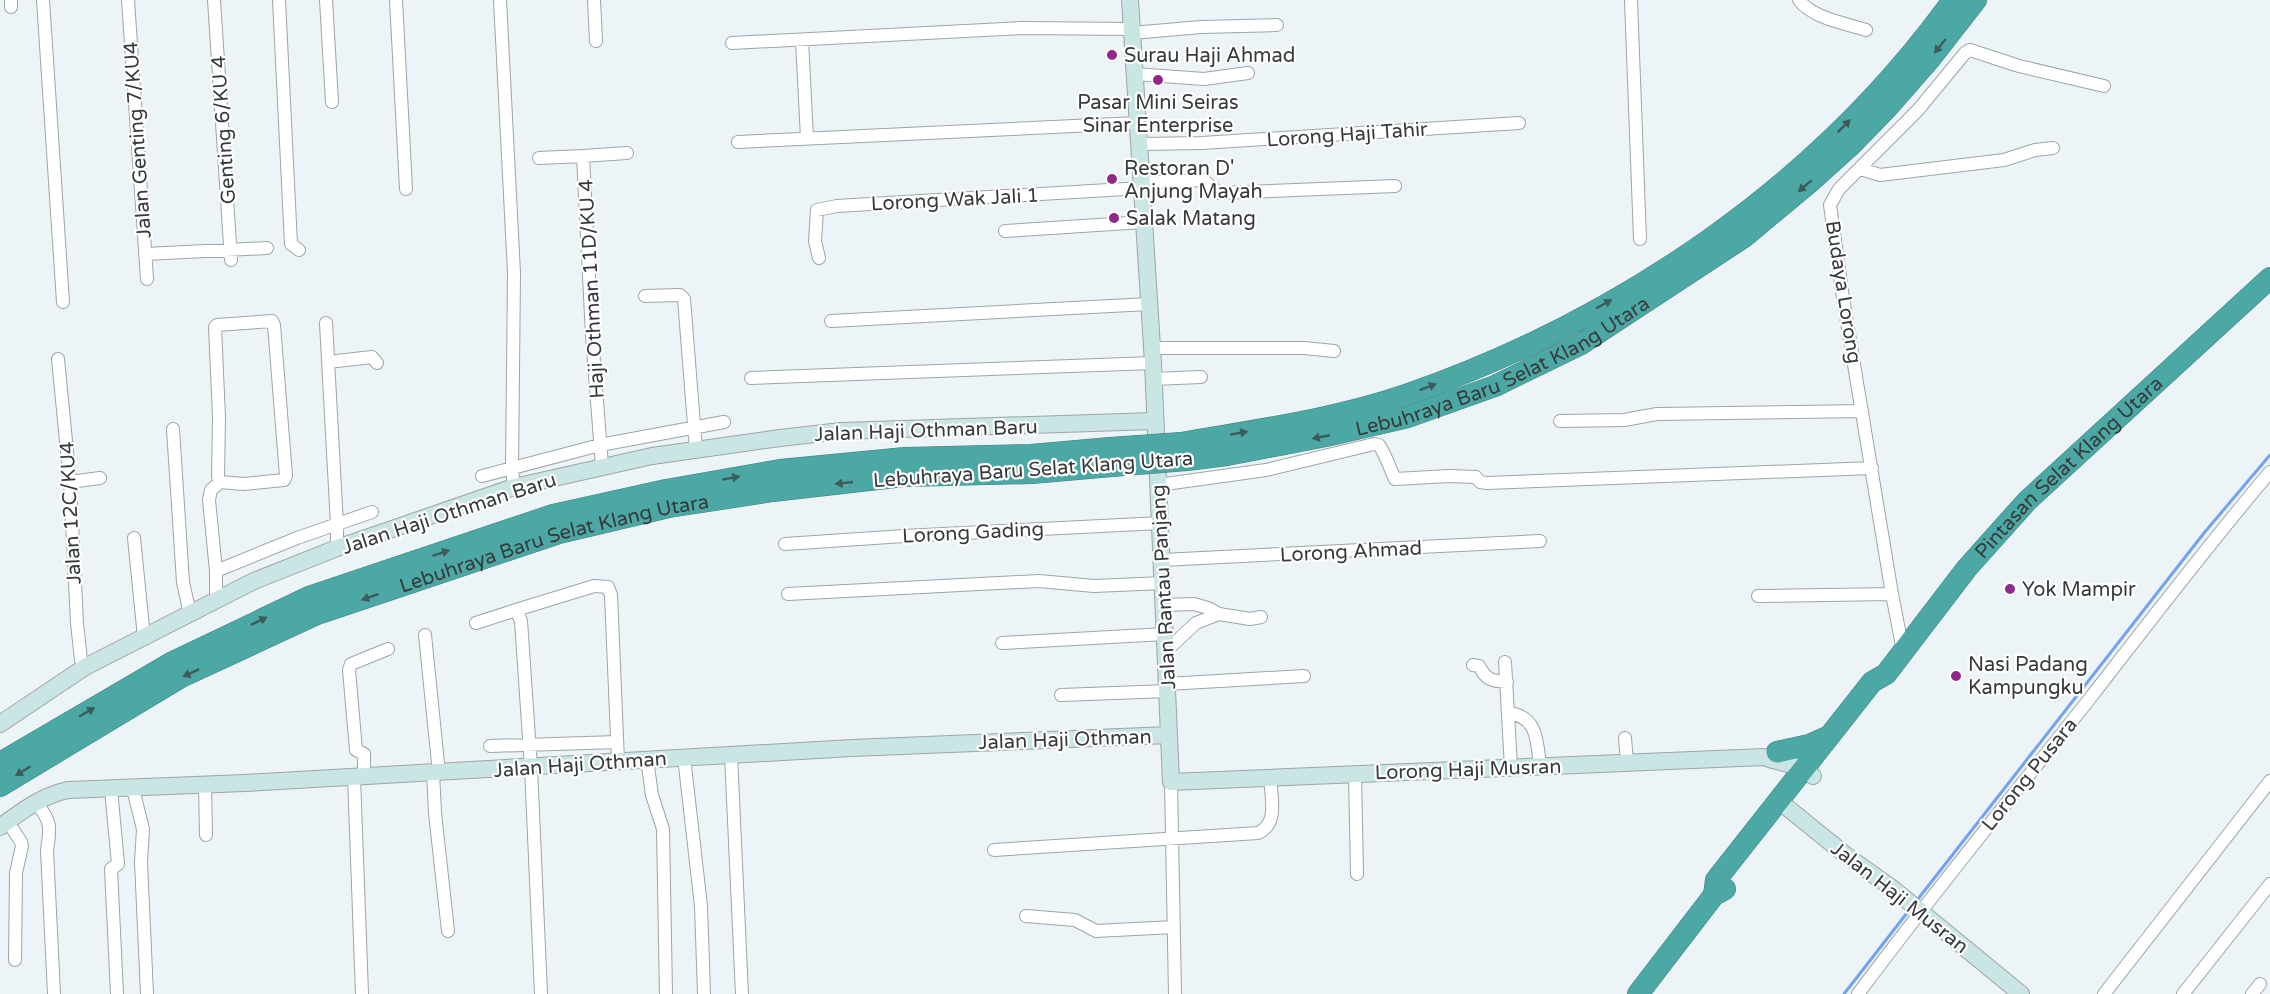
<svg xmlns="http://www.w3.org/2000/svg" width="2270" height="994" font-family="'Varela Round',sans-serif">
<rect width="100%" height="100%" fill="#ecf4f7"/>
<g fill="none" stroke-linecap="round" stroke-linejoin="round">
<path stroke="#75a1f2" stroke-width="3" d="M1918,899L2204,533L2270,455
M1844,994L1907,913"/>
<defs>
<path id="street" d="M11,0V7
M43,0L63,302
M128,0L147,279
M214,0L231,260
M279,0L291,244L299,250
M326,0L332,102
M396,0L406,189
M500,0L514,273L512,469L514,487
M594,0L596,41
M1631,0L1640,239
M1799,0C1812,18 1845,23 1866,30
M1132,33L1201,27L1277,25
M802,40L807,138
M732,43L1022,28L1132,29
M1135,74L1204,79L1248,73
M738,142L1137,123
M1140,144L1202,143L1519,123
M583,156L627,153
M539,158L583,156L592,336L602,466
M1861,169L1880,175L2004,160L2035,150L2053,148
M1142,183L1203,180L1219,193L1395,186
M1005,231L1144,222
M145,254L267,248
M819,258L815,241L817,210L837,206L1142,188
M645,296L680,295L684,299L696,450
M272,321L274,325L286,476L284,480L244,484L220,482L218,477L219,417L215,327L217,325Z
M831,321L1149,304
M326,323L337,525V548
M1152,348H1304L1334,351
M58,359L70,482L77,623L81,660L85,667
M328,362L372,357L377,363
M751,378L1153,363
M1153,379L1201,377
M1560,421L1624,420L1657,414L1862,411
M173,429L183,582L190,614
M482,476L600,445L724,422
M70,482L100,478
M1158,485L1266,470L1374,444L1379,445C1385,453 1390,469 1395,479L1449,476L1476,477L1480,482L1487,483L1872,468
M134,538L144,637
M785,544L904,536L1161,523
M1162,560L1540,541
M216,571L297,538L372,512
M788,594L1039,581L1094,586L1163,583
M1758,596L1892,594
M216,601V571L209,500L211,490L220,482
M1164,605L1194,604L1208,608L1219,614L1250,619L1261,617
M516,610L594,586L608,587L611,595L618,761
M476,623L516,610L521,621L531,767L541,994
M425,635L439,773
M1002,643L1165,634
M1167,650L1196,623L1219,614
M1903,651L1892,594L1843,298L1830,205L1839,189L1918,110L1965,53L1970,50L2019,66L2104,86
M1505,662L1511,767
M1473,665L1479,666C1486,680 1492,681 1507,682
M1167,684L1304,676
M1061,695L1168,691
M1508,713C1538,716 1537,742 1540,766
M1625,738L1627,762
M490,746L617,742
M731,755L742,994
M684,757L701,906L704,994
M647,759L652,795L663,829L666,994
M433,772L435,813L448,931
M1355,773L1357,874
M354,777L362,994
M364,777V754L356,750L349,670L351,664L388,649
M1171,782L1175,994
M205,786L206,835
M111,789L118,864L111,869L117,994
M133,789L143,829L141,862L147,994
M36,802C51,821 51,827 47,850L54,994
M8,822L21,842L22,846L16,873L15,960
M994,850L1258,833C1279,824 1271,797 1270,777
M1026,916L1075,920L1096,931L1174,927
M1858,994C1933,893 2013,796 2091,697C2150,621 2208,545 2270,472
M2104,994L2270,781
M2183,994L2270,884
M2252,994L2260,984"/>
<path id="secondary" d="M1130,0L1153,363L1171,782L1764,757C1785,765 1794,762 1813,776
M0,724L85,667L254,581L337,548L514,487L652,456L780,438L841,431L1154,421
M1779,801L1847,856L1892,888L2021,994
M0,827C22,811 41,796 68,790L245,783L852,748L1169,735"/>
<g id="highway">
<path d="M1181,443C1256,430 1333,420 1406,395C1621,320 1819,186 1953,0"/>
<path id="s1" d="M1187,460L1227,455L1326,436L1408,417L1495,386L1581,344L1744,237L1810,182L1851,145L1888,107L1930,59L1976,0"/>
<path d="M1777,752L1809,745L1827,737"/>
<path d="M0,763L171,663L309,597L553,515L666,490L780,470L905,458L1031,455L1110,448"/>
<path id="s2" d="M0,786L181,677L317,614L559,533L669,507L773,491L904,476L1032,473L1112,466"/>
<path id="s3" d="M1714,895L1716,880L1872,682L1886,674L1967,568L2027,501L2270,278"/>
<path d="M1638,994L1714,895L1725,889"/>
</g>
</defs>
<use href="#street" stroke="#9da5a7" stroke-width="14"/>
<use href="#secondary" stroke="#9da5a7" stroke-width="18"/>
<use href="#highway" stroke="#448280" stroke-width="22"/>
<use href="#street" stroke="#fff" stroke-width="12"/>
<use href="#secondary" stroke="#c9e5e4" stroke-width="16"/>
<use href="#highway" stroke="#4ba8a5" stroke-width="21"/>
<defs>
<path id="highway-bridge" d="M1110,448L1181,443
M1112,466L1187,460"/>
</defs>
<use href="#highway-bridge" stroke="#448280" stroke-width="22" stroke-linecap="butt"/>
<use href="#highway-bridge" stroke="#4ba8a5" stroke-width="21"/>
</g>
<defs><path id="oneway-solid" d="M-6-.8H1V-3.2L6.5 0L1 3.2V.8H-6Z" transform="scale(1.5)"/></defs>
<g fill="#3d5b5b">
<use href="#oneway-solid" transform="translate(1940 46) rotate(129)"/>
<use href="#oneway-solid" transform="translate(1844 126) rotate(-45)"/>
<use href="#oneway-solid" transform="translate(1805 186) rotate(139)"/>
<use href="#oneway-solid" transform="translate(1604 304) rotate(-29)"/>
<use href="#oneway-solid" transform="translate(1428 387) rotate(-21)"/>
<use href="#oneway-solid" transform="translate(1239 433) rotate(-10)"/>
<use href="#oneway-solid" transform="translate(1321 437) rotate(169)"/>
<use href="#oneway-solid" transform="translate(731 478) rotate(-10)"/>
<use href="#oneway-solid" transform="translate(844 483) rotate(174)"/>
<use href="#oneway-solid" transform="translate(441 553) rotate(-19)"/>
<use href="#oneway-solid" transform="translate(370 597) rotate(161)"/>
<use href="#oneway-solid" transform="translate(259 621) rotate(-26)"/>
<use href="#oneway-solid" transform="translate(191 673) rotate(155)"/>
<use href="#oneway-solid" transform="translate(87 712) rotate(-30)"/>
<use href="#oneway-solid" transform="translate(23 771) rotate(148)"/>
</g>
<g fill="#92278a" stroke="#fff" stroke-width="2">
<circle cx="1112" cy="55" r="6"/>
<circle cx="1158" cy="80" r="6"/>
<circle cx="1112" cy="179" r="6"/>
<circle cx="1114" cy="218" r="6"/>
<circle cx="2010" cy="589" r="6"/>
<circle cx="1956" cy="676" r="6"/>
</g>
<g text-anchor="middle" stroke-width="4.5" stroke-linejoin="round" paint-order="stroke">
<g font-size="20" fill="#373a3b" stroke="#fff" text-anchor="start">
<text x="1124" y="62">Surau Haji Ahmad</text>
<text x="1158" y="109" text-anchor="middle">Pasar Mini Seiras<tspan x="1158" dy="23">Sinar Enterprise</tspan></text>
<text x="1124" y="175">Restoran D'<tspan x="1124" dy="23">Anjung Mayah</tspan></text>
<text x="1126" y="225">Salak Matang</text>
<text x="2022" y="596">Yok Mampir</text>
<text x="1968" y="671">Nasi Padang<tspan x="1968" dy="23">Kampungku</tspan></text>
</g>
<g font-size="20" fill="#373a3b" stroke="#fff">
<text transform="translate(223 130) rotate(-94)" y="7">Genting 6/KU 4</text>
<text transform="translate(1347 134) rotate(-4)" y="7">Lorong Haji Tahir</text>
<text transform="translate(137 140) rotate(-94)" y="7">Jalan Genting 7/KU4</text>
<text transform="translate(955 199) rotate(-3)" y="7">Lorong Wak Jali 1</text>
<text transform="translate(591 289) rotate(-93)" y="7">Haji Othman 11D/KU 4</text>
<text transform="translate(1844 292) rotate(81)" y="7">Budaya Lorong</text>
<text dy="7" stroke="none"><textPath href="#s1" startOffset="332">Lebuhraya Baru Selat Klang Utara</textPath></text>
<text transform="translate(926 430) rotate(-2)" y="7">Jalan Haji Othman Baru</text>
<text dy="7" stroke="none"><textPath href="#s3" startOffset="560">Pintasan Selat Klang Utara</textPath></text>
<text transform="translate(1033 469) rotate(-4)" y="7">Lebuhraya Baru Selat Klang Utara</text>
<text transform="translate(70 513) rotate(-93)" y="7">Jalan 12C/KU4</text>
<text transform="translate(449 513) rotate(-18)" y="7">Jalan Haji Othman Baru</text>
<text transform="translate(973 532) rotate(-3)" y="7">Lorong Gading</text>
<text dy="7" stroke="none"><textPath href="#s2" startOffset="609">Lebuhraya Baru Selat Klang Utara</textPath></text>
<text transform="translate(1351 551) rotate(-3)" y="7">Lorong Ahmad</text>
<text transform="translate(1163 587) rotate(-93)" y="7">Jalan Rantau Panjang</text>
<text transform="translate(1065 739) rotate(-2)" y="7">Jalan Haji Othman</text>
<text transform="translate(580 764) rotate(-4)" y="7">Jalan Haji Othman</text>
<text transform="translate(1468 769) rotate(-2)" y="7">Lorong Haji Musran</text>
<text transform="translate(2029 774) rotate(-51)" y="7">Lorong Pusara</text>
<text transform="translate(1900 897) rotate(38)" y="7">Jalan Haji Musran</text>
</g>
</g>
</svg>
